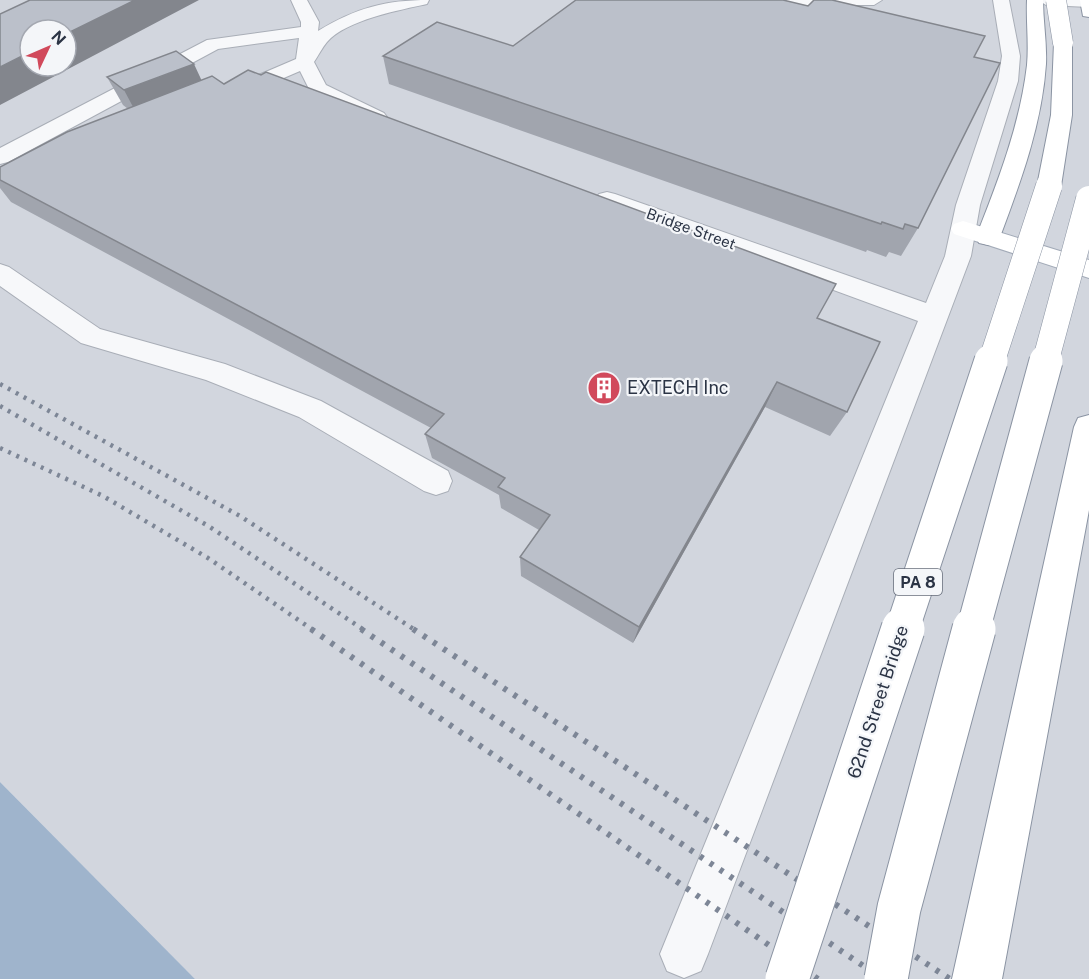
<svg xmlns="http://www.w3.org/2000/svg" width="1089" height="979" font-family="'Public Sans',sans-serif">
<rect width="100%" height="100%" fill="#e4e7ec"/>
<path fill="#d2d6de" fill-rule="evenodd" d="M0,0H1089V979H195L0,782ZM30,30H66V66H30Z"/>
<path fill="#9fb4cc" d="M0,782L195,979H0Z"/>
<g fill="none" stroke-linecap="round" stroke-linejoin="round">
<defs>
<path id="minor" d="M291,0H307L319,22L318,31C356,8 385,0 429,0L427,4C400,10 346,20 327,42C322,48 318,56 314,62L326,85L384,113L387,117L384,121L377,123L370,121L311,93L300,71L242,96H228L225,92L228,88L296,59L299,38L218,49L8,162L0,164V148L207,40L301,27V22Z
M778,0H882L874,5H786Z
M993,0H1009L1020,56L1018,81L980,205L971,256L708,954L701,971L684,978L667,971L660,954L918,321L599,204L595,199L599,194L607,192L615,194L926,303L945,256L956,205L998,81L1002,56Z
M1038,0H1089V7L1046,5Z
M0,264L9,267L100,329L225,364L321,401L448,471L452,481L448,491L436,495L424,491L299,417L206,380L81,343L0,286Z"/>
<path id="major" d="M963,221L1089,260V278L954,234L951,229L954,224Z"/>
<path id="highway" d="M1027,0H1043C1043,21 1047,43 1046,64C1042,124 1021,181 1000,237L997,243L988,245L979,243L976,237C998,181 1020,125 1027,65C1029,43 1026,22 1027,0Z
M1080,0H1089V17L1083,16Z
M1063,38L1069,39L1072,43V115L1061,186L1057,191L1049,193L1041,191L1037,186L1051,115L1054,43L1057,39Z
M1089,415V510L1002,979H952L1074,427L1078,418Z"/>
</defs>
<use href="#minor" stroke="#a9aeb7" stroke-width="2"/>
<use href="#major" stroke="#a3abb8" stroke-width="2"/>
<use href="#highway" stroke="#8b94a3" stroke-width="2"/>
<use href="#minor" fill="#f7f8fa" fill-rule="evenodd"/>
<use href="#major" fill="#fff" fill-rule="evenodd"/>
<use href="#highway" fill="#fff" fill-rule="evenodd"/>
<path stroke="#7d8696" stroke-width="4.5" stroke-dasharray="3 6" stroke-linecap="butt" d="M0,384L240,516L415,630
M0,406L210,527L364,630
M0,448L103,496L208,558L313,630"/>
<path stroke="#7d8696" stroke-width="6" stroke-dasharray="4 8" stroke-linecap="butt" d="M311,629L818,979
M361,629L883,979
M413,629L950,979"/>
<defs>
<path id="highway-bridge-far3" d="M1056,0L1063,43"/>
<path id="highway-bridge-far2" d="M991,363L1049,186
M1045,363L1089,199"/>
<path id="highway-bridge-far1" d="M902,630L991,361
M973,630L1046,361"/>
<path id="highway-bridge" d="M787,979L903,629
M886,979L899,908L974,629"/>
</defs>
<use href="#highway-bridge-far3" stroke="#8b94a3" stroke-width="21" stroke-linecap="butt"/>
<use href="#highway-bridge-far2" stroke="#8b94a3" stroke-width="27" stroke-linecap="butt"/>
<use href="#highway-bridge-far1" stroke="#8b94a3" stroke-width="35" stroke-linecap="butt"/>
<use href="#highway-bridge" stroke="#8b94a3" stroke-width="45" stroke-linecap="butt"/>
<use href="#highway-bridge-far3" stroke="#fff" stroke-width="20"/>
<use href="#highway-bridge-far2" stroke="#fff" stroke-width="26"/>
<use href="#highway-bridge-far1" stroke="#fff" stroke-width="33"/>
<use href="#highway-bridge" stroke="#fff" stroke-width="43"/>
</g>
<path fill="#a1a5ae" d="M808,6L974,57L918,228L901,256L889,252L886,257L867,250L866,252L389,84L383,56L513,46Z
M107,77L202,80L224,84L818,318L847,412L830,436L765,407L633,643L521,576L520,557L539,530L501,508L499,495L432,458L425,434L431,428L11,202L0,188V167L128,109L123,105Z"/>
<path fill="#83868d" d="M135,0H199L0,105V67L30,52V66H66V34Z
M194,64L207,92L139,118L124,90Z
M777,382L765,407L633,643L639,627Z"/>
<path fill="#bbc0ca" stroke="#83868d" stroke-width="1.5" d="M30,0H135L66,34V30H30V52L0,67V14Z
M576,0H783L808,6L814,0H832L985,36L974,57L1000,63L918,228L905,224L903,229L882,222L881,224L383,56L437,22L513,46Z
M176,51L194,64L124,90L107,77Z
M248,70L261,75L266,72L836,284L817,318L880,342L847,412L777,382L639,627L520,557L550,515L498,487L505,478L425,434L444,414L0,180V167L67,132L212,76L224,84Z"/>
<defs>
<symbol id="building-disc" viewBox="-11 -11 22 22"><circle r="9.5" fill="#d1495b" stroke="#f4f6f9"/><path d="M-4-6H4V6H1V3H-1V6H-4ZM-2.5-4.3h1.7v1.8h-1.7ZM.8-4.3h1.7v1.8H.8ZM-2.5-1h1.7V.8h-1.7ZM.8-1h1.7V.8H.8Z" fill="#fff"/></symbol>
</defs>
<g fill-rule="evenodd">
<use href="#building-disc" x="585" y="369" width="38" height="38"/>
</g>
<g text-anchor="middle" stroke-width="4.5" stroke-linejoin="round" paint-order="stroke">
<g font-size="15" fill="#2b3445" stroke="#f4f6f9">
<text transform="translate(691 229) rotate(20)" y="5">Bridge Street</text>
</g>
<rect fill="#f4f6f9" stroke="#676e7b" stroke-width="1.5" x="894" y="569" width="48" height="26" rx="4.5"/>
<g font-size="16" font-weight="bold" fill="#2b3445">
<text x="918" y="588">PA 8</text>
</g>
<g font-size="18" fill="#2b3445" stroke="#f4f6f9" text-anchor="start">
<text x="627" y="394">EXTECH Inc</text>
</g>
<g font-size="18" fill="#2b3445" stroke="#f4f6f9">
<text transform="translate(878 702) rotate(-72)" y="6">62nd Street Bridge</text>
</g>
</g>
<g transform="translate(48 48) rotate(46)"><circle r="28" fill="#f4f6f9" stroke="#a4a8b1" stroke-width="1.5"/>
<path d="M0-4.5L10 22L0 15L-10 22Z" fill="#d1495b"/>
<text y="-9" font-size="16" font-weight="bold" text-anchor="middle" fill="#2b3445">N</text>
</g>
</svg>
